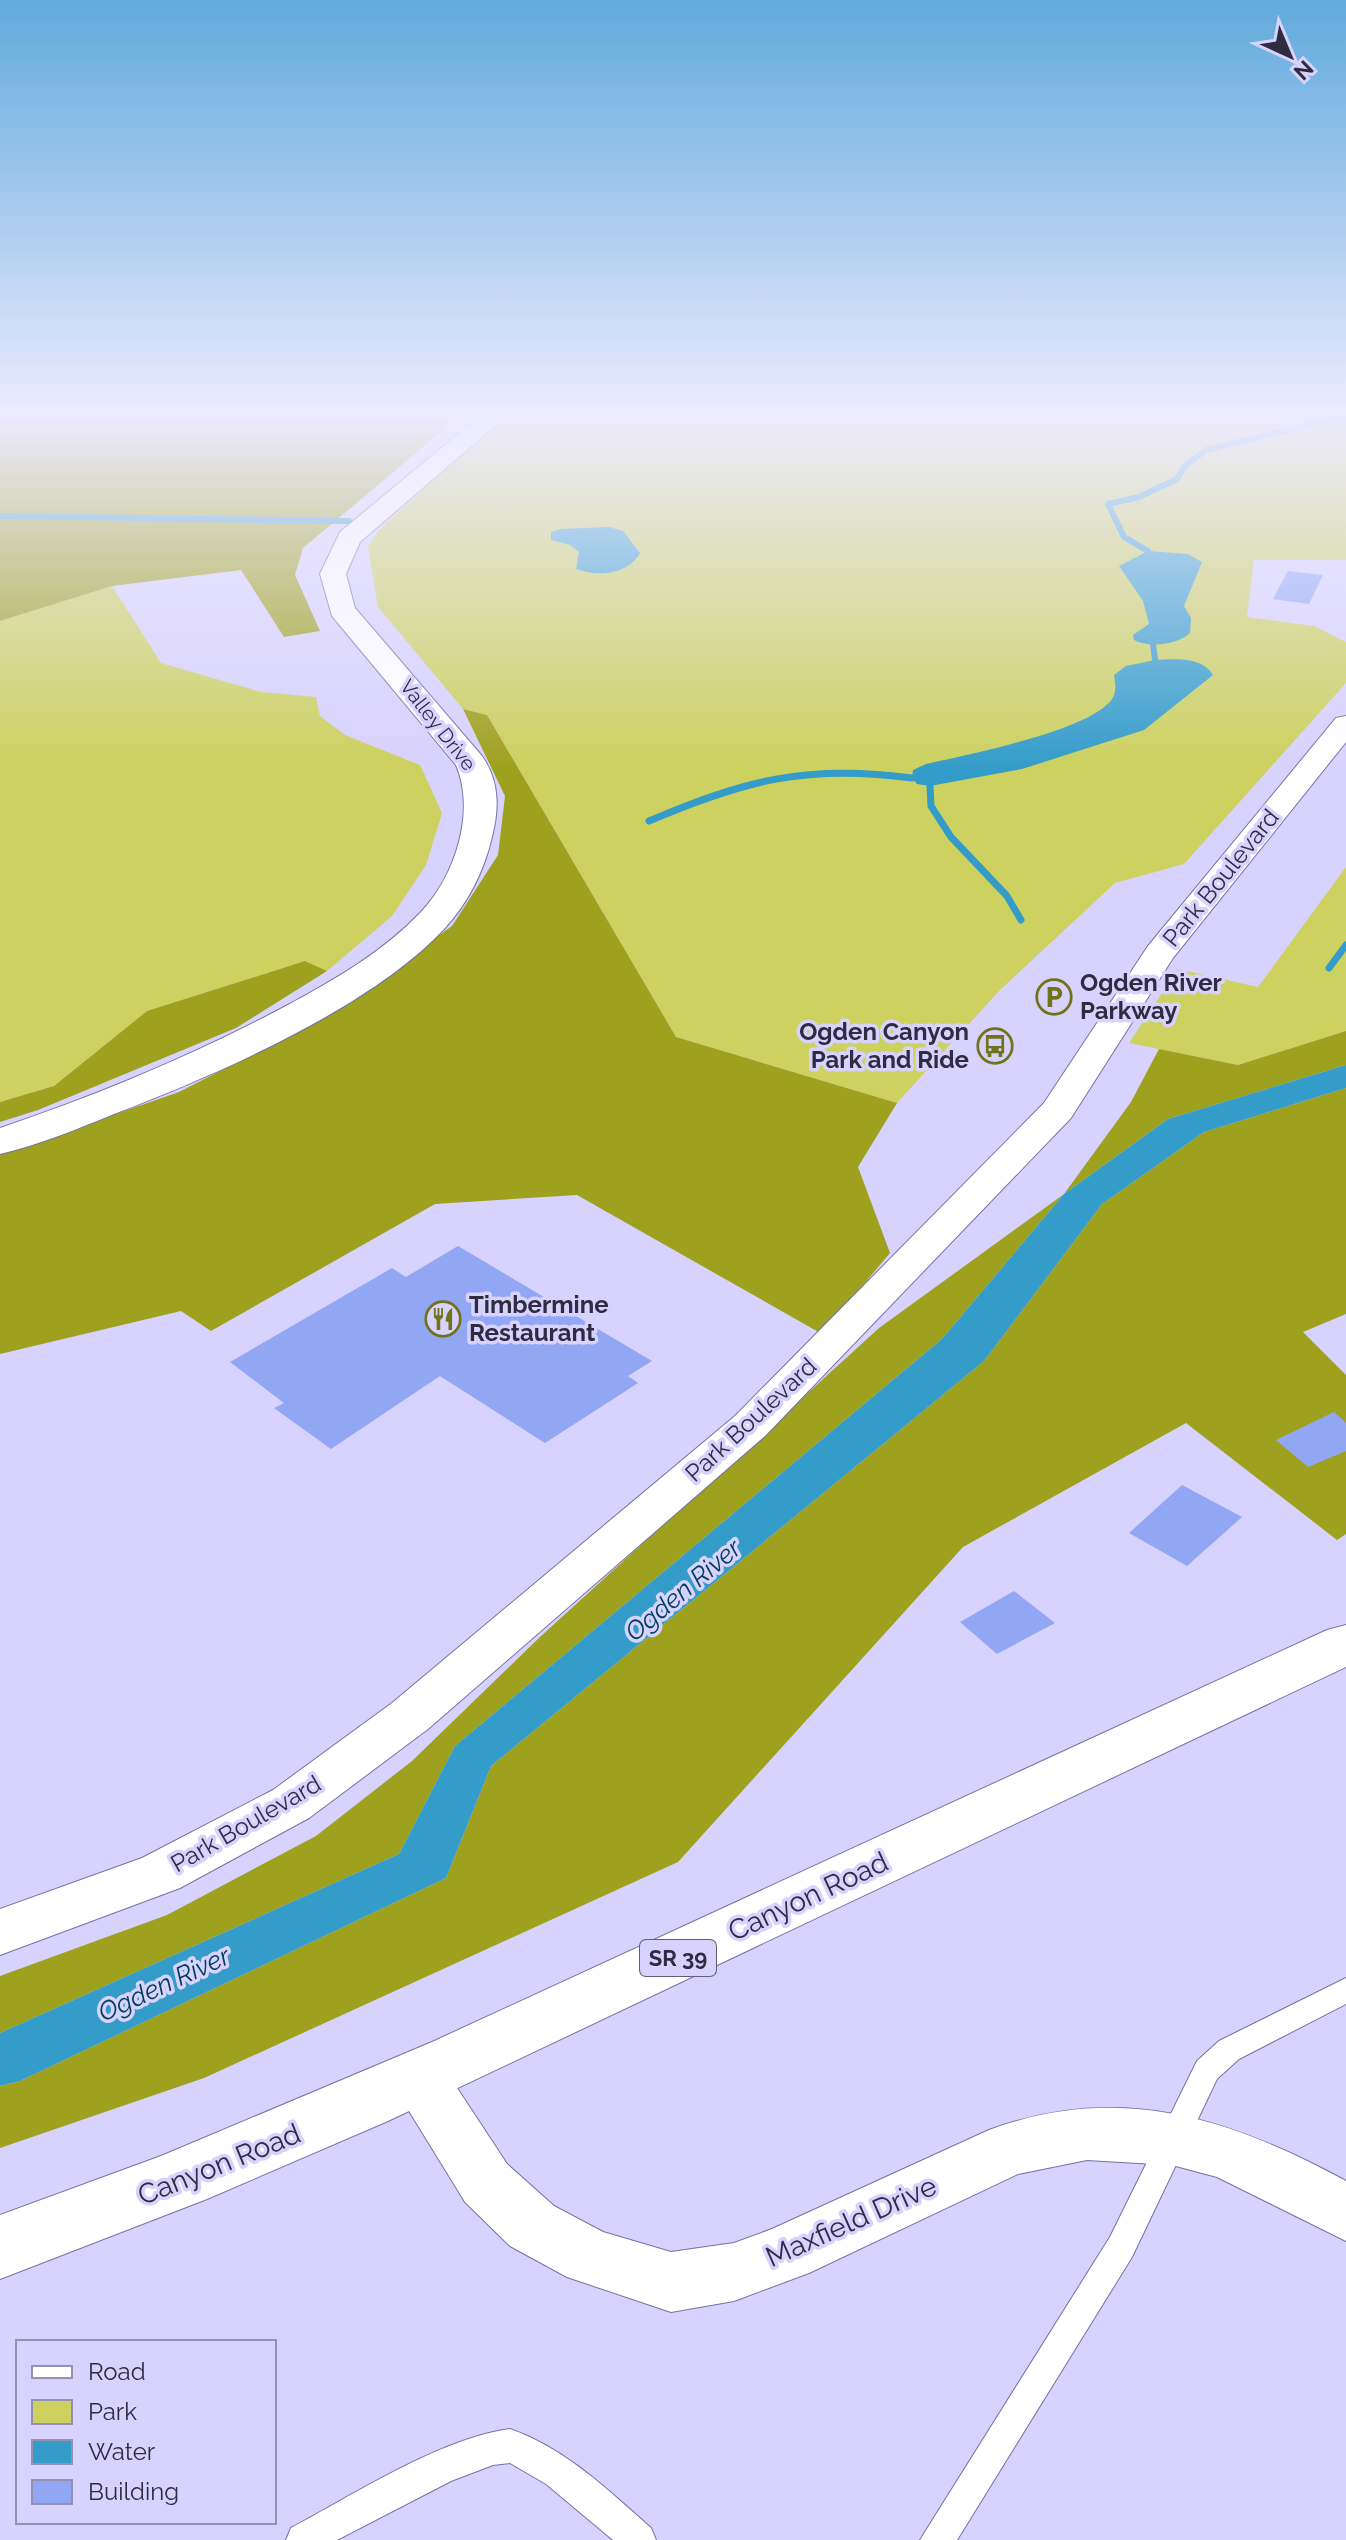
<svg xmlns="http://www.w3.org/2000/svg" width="1346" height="2540" font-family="Raleway,sans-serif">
<rect width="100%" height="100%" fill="#d8d2fe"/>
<path fill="#ccd15f" d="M508,411H1346V560H1254L1247,617L1314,626L1346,642V683L1184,864L1115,883L1000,990L897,1103L676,1037L487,715L463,709L378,607L368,547L377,532Z
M112,586L161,663L261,692L316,697L320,716L345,735L420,765L442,813L426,865L392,916L327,971L305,961L147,1011L54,1086L0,1102V621Z
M1346,867V1031L1238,1065L1129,1043L1178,969L1258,987Z"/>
<path fill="#9ea11e" d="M0,411H466L303,548L295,575L320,631L284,637L241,570L112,586L0,621Z
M463,709L487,715L676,1037L897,1103L858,1167L890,1253L822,1334L577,1195L435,1204L211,1331L181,1311L0,1354V1154L179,1092L281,1040L355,995L452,926L498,855L505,796Z
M305,961L327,971L236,1028L38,1110L0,1122V1102L54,1086L147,1011Z
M1346,1031V1065L1168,1119L1064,1194L942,1339L455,1746L399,1854L0,2033V1976L167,1915L316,1836L412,1761L540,1637L879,1328L1064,1194L1131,1102L1159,1049L1238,1065Z
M1346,1088V1314L1303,1332L1346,1375V1534L1337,1540L1186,1423L963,1547L678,1862L204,2078L0,2148V2086L20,2081L446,1878L491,1766L984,1361L1102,1204L1204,1132Z"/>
<path fill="#349cc9" d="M609,527L623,531L640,553C628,575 597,577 576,569L579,552L570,545L551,540V532L561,529Z
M1148,551L1188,554L1202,562L1184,606L1191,618L1190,633C1177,645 1149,648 1134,640L1133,635L1149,624L1143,601L1119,566Z
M1155,660C1174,659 1202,656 1213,675L1144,730L1022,769L930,786L917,784L912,778L913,770L926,764C965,755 1090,731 1112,699C1117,691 1115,683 1114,675L1126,666Z
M1346,1065V1088L1204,1132L1102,1204L984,1361L491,1766L446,1878L20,2081L0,2086V2033L399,1854L455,1746L942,1339L1064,1194L1168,1119Z"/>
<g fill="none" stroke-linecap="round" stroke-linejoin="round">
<path stroke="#349cc9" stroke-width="6" d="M0,516L349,521
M1148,551L1124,537L1108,504L1139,497L1177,479L1185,466L1206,450L1327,420H1346
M1153,644L1155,660"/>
<path stroke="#349cc9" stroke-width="7" d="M930,786L931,806L951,837L1007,896L1021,920
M649,821C745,780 807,764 912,778
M1329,968L1346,945"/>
</g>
<path fill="#91a7f4" d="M1288,571L1323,575L1309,604L1273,599Z
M458,1246L652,1361L628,1376L638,1383L545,1443L440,1376L331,1449L274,1408L284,1403L230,1362L392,1268L406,1277Z
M1334,1412L1346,1423V1451L1308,1467L1276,1440Z
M1182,1485L1242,1517L1187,1566L1129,1533Z
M1014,1591L1055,1623L997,1654L960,1622Z"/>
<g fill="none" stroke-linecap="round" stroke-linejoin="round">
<defs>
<path id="lane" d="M1346,1978V2004L1239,2059L1217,2079L1132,2257L957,2540H920L1110,2237L1197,2061L1219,2041Z
M510,2429C565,2448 608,2490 651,2528L656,2540H613L546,2484L510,2463L493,2465L451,2481L337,2540H286L291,2528C353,2495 441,2438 510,2429Z"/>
<path id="street" d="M1346,716V742L1173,958L1071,1118L765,1436L428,1729L309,1818L180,1888L0,1955V1909L142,1858L273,1790L392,1703L735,1416L1044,1103L1148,946L1336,718Z
M419,2055L440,2062L507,2164L554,2206L603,2232L671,2252L734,2243L772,2229L989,2130C1119,2082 1230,2118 1346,2181V2241L1217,2177L1172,2165L1087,2160L1018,2174L809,2273L734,2301L671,2312L567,2277L510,2246L465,2202L390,2080L398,2062Z"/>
<path id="secondary" d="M486,411H512L360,542L346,574L355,608L482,756C500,782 499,809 492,837C484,871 468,903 445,928C371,1008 216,1075 114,1114C77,1129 39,1145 0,1154V1128C98,1095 194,1055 286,1006C334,980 383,952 421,912C455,876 476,812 456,765L332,616L320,574L340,532Z"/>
<path id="primary" d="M1346,1625V1667L388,2121L207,2199L0,2279V2215L161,2156L432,2042L1327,1630Z"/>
</defs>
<use href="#lane" stroke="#7971a2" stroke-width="2"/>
<use href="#street" stroke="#7971a2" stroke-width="2"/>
<use href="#secondary" stroke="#7971a2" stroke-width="2"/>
<use href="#primary" stroke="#7971a2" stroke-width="2"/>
<use href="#lane" fill="#fff" fill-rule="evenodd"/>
<use href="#street" fill="#fff" fill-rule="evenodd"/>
<use href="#secondary" fill="#fff" fill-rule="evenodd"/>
<use href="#primary" fill="#fff" fill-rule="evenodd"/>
</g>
<linearGradient id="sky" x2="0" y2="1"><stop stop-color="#60aadc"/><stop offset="0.54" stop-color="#edebff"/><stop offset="1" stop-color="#edebff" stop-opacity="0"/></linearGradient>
<rect width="1346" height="767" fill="url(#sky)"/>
<defs>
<symbol id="parking-ring" viewBox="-11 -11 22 22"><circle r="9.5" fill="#d8d2fe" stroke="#71731a" stroke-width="1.5"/><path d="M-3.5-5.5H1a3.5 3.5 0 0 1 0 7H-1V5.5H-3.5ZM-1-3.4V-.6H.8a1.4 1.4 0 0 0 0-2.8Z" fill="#71731a"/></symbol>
<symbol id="bus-ring" viewBox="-11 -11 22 22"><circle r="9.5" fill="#d8d2fe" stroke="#71731a" stroke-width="1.5"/><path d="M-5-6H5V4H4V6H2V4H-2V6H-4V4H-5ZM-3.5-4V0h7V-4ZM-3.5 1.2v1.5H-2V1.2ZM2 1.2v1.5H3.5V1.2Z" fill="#71731a"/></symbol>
<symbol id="restaurant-ring" viewBox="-11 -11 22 22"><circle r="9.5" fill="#d8d2fe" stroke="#71731a" stroke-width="1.5"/><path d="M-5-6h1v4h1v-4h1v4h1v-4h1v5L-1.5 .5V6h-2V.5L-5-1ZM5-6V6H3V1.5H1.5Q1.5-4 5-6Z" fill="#71731a"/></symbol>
</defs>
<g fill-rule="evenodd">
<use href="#parking-ring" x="1034" y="977" width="40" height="40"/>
<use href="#bus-ring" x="975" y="1026" width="40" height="40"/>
<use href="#restaurant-ring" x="423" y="1299" width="40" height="40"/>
</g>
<g text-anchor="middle" stroke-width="7" stroke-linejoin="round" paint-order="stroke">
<g font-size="20" fill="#2f2c41" stroke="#d8d2fe">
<text transform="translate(438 725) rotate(52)" y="7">Valley Drive</text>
</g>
<rect fill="#d8d2fe" stroke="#625e7a" stroke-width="2" x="640" y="1940" width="76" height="36" rx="6"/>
<g font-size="22" font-weight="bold" fill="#2f2c41">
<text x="678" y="1966">SR 39</text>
</g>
<g font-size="24" fill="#2f2c41" stroke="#d8d2fe">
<text transform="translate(1221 878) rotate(-51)" y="8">Park Boulevard</text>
<text transform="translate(751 1420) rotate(-43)" y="8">Park Boulevard</text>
<text transform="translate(246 1824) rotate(-30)" y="8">Park Boulevard</text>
</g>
<g font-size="24" font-weight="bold" fill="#2f2c41" stroke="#d8d2fe" text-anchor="start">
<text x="1080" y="991">Ogden River<tspan x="1080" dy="28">Parkway</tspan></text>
<text x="969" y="1040" text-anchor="end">Ogden Canyon<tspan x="969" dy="28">Park and Ride</tspan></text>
<text x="469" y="1313">Timbermine<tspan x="469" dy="28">Restaurant</tspan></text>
</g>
<g font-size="26" font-style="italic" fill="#034058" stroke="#d8d2fe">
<text transform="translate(683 1590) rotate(-40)" y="9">Ogden River</text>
<text transform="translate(164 1984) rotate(-25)" y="9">Ogden River</text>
</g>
<g font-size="28" fill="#2f2c41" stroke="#d8d2fe">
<text transform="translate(808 1896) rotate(-25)" y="10">Canyon Road</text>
<text transform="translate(219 2164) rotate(-22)" y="10">Canyon Road</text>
<text transform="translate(851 2221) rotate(-24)" y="10">Maxfield Drive</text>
</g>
</g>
<rect x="16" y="2340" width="260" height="184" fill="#d8d2fe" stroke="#9490b2" stroke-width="2"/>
<rect x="32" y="2366" width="40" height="12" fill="#ffffff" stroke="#9490b2" stroke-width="2"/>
<text x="88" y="2380" font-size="24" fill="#2f2c41">Road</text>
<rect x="32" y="2400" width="40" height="24" fill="#ccd15f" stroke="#9490b2" stroke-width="2"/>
<text x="88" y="2420" font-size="24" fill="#2f2c41">Park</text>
<rect x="32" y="2440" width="40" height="24" fill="#349cc9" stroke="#9490b2" stroke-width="2"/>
<text x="88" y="2460" font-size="24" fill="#2f2c41">Water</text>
<rect x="32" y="2480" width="40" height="24" fill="#91a7f4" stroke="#9490b2" stroke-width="2"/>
<text x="88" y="2500" font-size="24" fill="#2f2c41">Building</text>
<g transform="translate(1290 56) rotate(136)" stroke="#d8d2fe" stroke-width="6" paint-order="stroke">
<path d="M0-6L14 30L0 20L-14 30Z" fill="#2f2c41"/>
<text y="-12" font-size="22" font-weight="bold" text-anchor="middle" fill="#2f2c41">N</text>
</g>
</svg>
